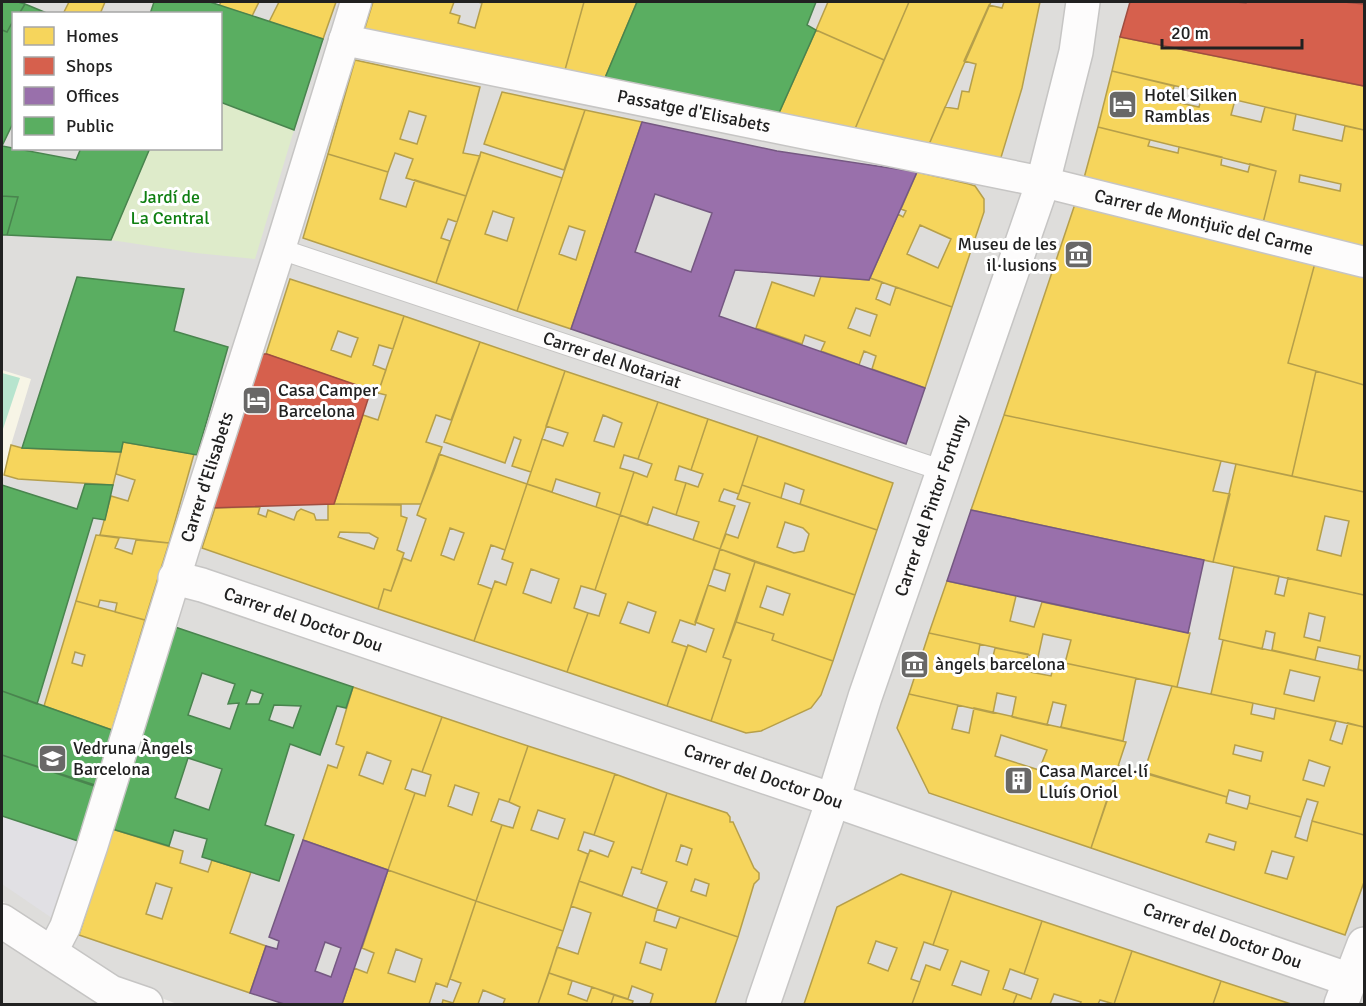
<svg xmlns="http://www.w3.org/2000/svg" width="1366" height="1006" font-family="Signika,sans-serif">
<rect width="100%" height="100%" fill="#efedea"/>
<path fill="#dedddb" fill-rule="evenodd" d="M2,2H1364V1004H177L128,985L101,965L2,901ZM14,14H220V148H14Z
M2,930L129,1004H2Z"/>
<path fill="#f7f5e6" d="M2,370L31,379L11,445L2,483Z"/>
<path fill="#deebca" d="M221,102L294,130L255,259L196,253L111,240L150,149L220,148Z"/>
<path fill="#b7e4ce" d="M2,373L20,378L2,432Z"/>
<path fill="#e1e0e4" d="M2,816L92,847L65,927L2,884Z"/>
<path fill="#f6d55c" stroke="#b69f4a" stroke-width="1.5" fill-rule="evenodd" d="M69,2H105L100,14H63Z
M221,2H259L252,16L219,6Z
M279,2H336L323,39L269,22Z
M373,2H454L450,13L460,16L458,23L475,28L482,3L478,2H584L563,77L363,34Z
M584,2H637L605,78L563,77Z
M828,2H909L884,60L816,30Z
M909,2H991L927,149L852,136Z
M1004,2H1040L1022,88L999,164L927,149L945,107L958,109L962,91L969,92L976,64L964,61L989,5L1002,8Z
M816,30L884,60L852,136L775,122Z
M1120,37L1364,86V130L1112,71Z
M355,60L480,87L463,153L480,156L466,196L406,178L413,159L395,153L388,172L328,154ZM409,111L426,116L417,144L400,139Z
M1112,71L1174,86L1171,101L1199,107L1203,93L1235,100L1231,115L1261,122L1265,107L1296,114L1293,130L1342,141L1345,126L1364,130V248L1263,223L1276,171L1098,127ZM1300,175L1341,184L1340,191L1299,182Z
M502,92L585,110L564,170L484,144Z
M585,110L642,122L571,329L517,311ZM569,226L585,231L576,260L559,254Z
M1098,127L1150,140L1148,146L1178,153L1179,147L1222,157L1221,165L1248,172L1250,164L1276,171L1263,223L1084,178Z
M481,152L562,178L517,311L436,283ZM493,211L514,218L507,241L485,234Z
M328,154L388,172L380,199L403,206L406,207L415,180L466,196L457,222L448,219L441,238L450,241L436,283L303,238Z
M917,172L969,184L975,186L984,199V212L952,307L870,278L898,214L903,217L906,211L901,209ZM920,225L951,239L938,268L907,254Z
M1076,201L1315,263L1288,363L1316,371L1292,476L1004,415Z
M1315,263L1364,276V385L1288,363Z
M821,276L869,280L870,278L882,282L876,299L890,305L896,287L952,307L925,388L872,369L876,356L864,351L859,365L821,351L825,342L805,335L802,344L756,328L772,282L814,296ZM856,308L877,315L870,336L848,328Z
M290,279L404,316L393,349L379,345L373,365L386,370L378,393L266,354ZM338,331L358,338L351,357L331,350Z
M404,316L480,342L451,420L436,415L426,442L442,447L435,468L421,504H334L363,415L378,420L386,395L378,393Z
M480,342L565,371L531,472L512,466L521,440L514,437L505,463L444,442Z
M565,371L658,402L638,459L624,455L620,468L634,472L620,515L596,507L600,493L556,479L552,492L527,484L542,439L563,446L568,433L546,426ZM603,415L622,423L614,447L594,441Z
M1316,371L1364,385V492L1292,476Z
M658,402L708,419L691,470L679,466L675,480L686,483L676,515L653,507L647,525L620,515L634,472L647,477L652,464L638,459Z
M1004,415L1221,461L1213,491L1230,494L1213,562L971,510Z
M708,419L758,436L739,494L724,489L721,495L719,501L735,506L720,549L693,540L699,522L676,515L686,483L698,487L703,474L691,470Z
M758,436L893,483L877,530L800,504L804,490L785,483L781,498L742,485Z
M123,442L194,454L169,543L100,535L111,496L128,501L135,480L116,474Z
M11,445L22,448L121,452L113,485L18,479L4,475Z
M439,454L527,484L505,550L491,545L478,584L492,589L474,641L378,609L384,589L391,591L403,558L411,561L426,519L417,515ZM450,528L464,533L454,560L441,555Z
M1236,464L1364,492V595L1213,562ZM1325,516L1349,521L1341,556L1317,550Z
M527,484L620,515L595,590L581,586L574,608L588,613L567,672L474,641L495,581L506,585L513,563L502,559ZM531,569L559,579L551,603L523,593Z
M742,485L877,530L855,595L720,549L726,534L738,538L750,503L737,499ZM785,522L803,528L809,534L804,551L794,553L777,547Z
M328,504L401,505V516L407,518L397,550L404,553L391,591L384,589L378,609L202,548L215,508L260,507L258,514L266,517L268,510L294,520L297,512L301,509L314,514L316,520H328ZM340,532L369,533L378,538L374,549L338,537Z
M620,515L720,549L695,625L680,620L672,642L687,647L667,706L567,672L588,613L599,616L606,594L595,590ZM628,602L656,612L649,633L620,623Z
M96,535L119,538L115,548L132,554L136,540L169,543L145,620L115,612L117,603L100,600L98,607L76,601Z
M720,549L755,562L723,657L731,660L711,721L667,706L688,645L706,652L714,629L695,622L708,585L725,591L730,574L714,569Z
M755,562L855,595L833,661L772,640L774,634L736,622ZM767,586L790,594L783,615L760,607Z
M1234,567L1279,576L1275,594L1284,596L1288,578L1364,595V671L1358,669L1360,656L1318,647L1315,660L1272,650L1275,633L1266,631L1262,649L1219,639ZM1309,613L1325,617L1320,641L1304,637Z
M947,581L1016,596L1010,621L1034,627L1042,602L1190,633L1177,687L1065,663L1071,640L1043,634L1038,657L929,633Z
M76,601L145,620L112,730L44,706ZM75,652L85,655L82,666L72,663Z
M736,622L774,634L772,640L833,661L821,695L811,708L761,731L746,733L711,721L731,660L723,657Z
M929,633L980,644L976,666L990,669L995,648L1028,654L1024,671L1051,676L1055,661L1136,678L1123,741L1061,727L1066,705L1053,702L1047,725L1012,717L1016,697L997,693L993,713L909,694Z
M1223,640L1364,671V727L1211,694ZM1290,670L1320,677L1314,701L1284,694Z
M1172,686L1253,703L1251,714L1274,719L1276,708L1334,721H1336L1330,740L1342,744L1348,723L1364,727V835L1312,821L1318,802L1307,799L1301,817L1249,803L1250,796L1229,790L1227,797L1144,772ZM1235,745L1263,752L1261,761L1233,754ZM1309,760L1330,767L1324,786L1303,780Z
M353,687L442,717L422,772L412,769L405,789L415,793L388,870L303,840L328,765L337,768L344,747L336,744ZM367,752L391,761L383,784L359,775Z
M909,694L958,705L952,729L969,733L974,708L1126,742L1091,848L929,793L897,728ZM1001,735L1047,750L1039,770L995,756Z
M442,717L528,746L509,802L499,799L491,821L502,825L476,901L388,870L415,793L425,796L431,775L422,772ZM455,785L479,793L472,815L448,806Z
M528,746L615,774L594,835L584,832L578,850L588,854L563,931L476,901L502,825L513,828L520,807L509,802ZM538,810L565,819L558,839L531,830Z
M1119,766L1227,797L1226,803L1247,809L1249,803L1301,817L1295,837L1307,841L1312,821L1364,835V882L1345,935L1091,848ZM1209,834L1236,842L1234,850L1206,842ZM1272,851L1294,857L1287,879L1265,873Z
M615,774L667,793L642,870L632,867L622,896L579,881L590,850L608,857L614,842L594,835Z
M667,793L727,813L730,817V822H733L754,868L759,873V879L754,884L738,937L657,909L667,882L641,873ZM681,845L692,849L687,865L676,861ZM695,879L709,884L706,896L691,891Z
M112,829L183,851L180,863L208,872L212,860L251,872L230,933L266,946L250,993L79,935ZM156,883L172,888L162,919L146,914Z
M388,870L476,901L447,987L436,983L429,1004H342L354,968L367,973L374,953L362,948ZM396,949L422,959L415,982L388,973Z
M901,874L952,891L933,945L924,942L911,979L920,982L912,1004H804L837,907ZM876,941L897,948L888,971L868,963Z
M579,881L657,909L654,921L676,928L680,917L738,937L715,1004H650L653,994L632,986L628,999L549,973L557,947L578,954L591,913L571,906ZM646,942L667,949L661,970L640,963Z
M952,891L1042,921L1024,974L1010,969L1003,989L1017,994L1013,1004H912L926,965L940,970L948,950L933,945ZM961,961L989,971L981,995L952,985Z
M476,901L563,931L538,1004H503L505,999L483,990L478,1004H442L443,1000L453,1003L461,983L450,979Z
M1042,921L1132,951L1114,1004L1100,1000L1098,1004H1080L1081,1002L1054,994L1050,1004H1013L1017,994L1031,999L1038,979L1024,974Z
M1132,951L1221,981L1213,1004H1114Z
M549,973L572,981L568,994L587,1001L592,987L614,995L611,1004H538Z
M1221,981L1291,1004H1213Z
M614,995L633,1001L632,1004H611Z"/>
<path fill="#d6604d" stroke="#a04d40" stroke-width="1.5" d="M1130,2H1236L1246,3L1247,2H1344L1364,4V86L1120,37Z
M256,354H267L371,390L334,504L209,508Z"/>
<path fill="#9970ab" stroke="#755882" stroke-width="1.5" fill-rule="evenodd" d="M642,122L777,151L917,172L869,280L735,270L719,316L925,388L906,444L571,329ZM655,194L712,213L691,272L635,252Z
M971,510L1204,560L1188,633L947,581Z
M303,840L388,870L342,1004H284L250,993L266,946L277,949L279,941L269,937ZM325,942L341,948L331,977L315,971Z"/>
<path fill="#5aae61" stroke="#49844e" stroke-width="1.5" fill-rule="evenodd" d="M2,2H18L25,4L19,14H14V19L7,32L2,30Z
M154,2H210L323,39L294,130L220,102V14H150Z
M637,2H816L807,25L816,30L775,122L602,85Z
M25,4L49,14H19Z
M14,19V121L2,146L76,160L81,148H150L111,240L7,235L18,197L2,196V30L7,32Z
M2,196L18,197L7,235H2Z
M77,277L184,289L174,331L228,347L197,455L123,442L121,452L22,448Z
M85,484L113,485L105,520L93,518L37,704L2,691V485L77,509Z
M175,627L353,687L346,708L337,706L320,755L290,744L265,825L294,835L279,881L202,857L207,839L174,830L169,846L112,829ZM202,673L235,684L228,704L239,703L230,729L188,715ZM251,690L263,694L259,704H246ZM274,705L301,706L293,728L269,720ZM188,758L222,769L209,810L175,798Z
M2,691L112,730L95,785L2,755Z
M2,755L97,787L84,830L81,829L78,841L2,816Z"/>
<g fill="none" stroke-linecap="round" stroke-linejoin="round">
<defs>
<g id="service">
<path id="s1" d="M280,249L944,471"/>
</g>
<g id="pedestrian">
<path id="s2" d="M344,40L1043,182L1364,262"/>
<path id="s3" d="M52,952L65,927L92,847L184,549L280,249L356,2"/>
</g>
<g id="minor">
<path id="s4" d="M175,578L202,585L833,800L1350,980"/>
<path d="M2,921L111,992L146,1004"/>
<path id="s5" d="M763,1004L833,800L865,697L1043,182L1076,52L1083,2"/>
<path d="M1341,1004L1364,944"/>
</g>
</defs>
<use href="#service" stroke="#c6c5c4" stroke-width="22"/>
<use href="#pedestrian" stroke="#c6c5c4" stroke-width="33"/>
<use href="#minor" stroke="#c6c5c4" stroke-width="36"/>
<use href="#service" stroke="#fdfcfc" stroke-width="20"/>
<use href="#pedestrian" stroke="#fdfcfc" stroke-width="30"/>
<use href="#minor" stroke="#fdfcfc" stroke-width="33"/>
</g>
<defs>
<symbol id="hotel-square" viewBox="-11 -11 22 22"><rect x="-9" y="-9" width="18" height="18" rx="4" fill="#696867" stroke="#fff"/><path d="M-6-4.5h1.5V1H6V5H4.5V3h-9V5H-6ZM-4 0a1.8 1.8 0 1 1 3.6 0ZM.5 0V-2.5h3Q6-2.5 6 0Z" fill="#fff"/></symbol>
<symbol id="museum-square" viewBox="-11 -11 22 22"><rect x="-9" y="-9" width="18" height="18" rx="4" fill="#696867" stroke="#fff"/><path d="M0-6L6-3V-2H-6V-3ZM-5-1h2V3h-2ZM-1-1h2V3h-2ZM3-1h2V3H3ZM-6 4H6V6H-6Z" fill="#fff"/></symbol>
<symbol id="school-square" viewBox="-11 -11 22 22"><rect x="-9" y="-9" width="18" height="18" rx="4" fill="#696867" stroke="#fff"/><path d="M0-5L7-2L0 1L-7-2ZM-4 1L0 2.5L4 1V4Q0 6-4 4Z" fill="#fff"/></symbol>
<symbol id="building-square" viewBox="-11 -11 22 22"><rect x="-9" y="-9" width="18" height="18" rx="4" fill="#696867" stroke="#fff"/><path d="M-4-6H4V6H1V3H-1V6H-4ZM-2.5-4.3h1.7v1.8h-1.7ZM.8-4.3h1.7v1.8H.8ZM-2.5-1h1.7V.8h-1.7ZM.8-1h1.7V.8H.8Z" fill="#fff"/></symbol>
</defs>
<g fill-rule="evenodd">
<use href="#hotel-square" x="1106" y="88" width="33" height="33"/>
<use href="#museum-square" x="1062" y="238" width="33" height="33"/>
<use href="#hotel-square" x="240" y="384" width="33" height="33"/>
<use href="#museum-square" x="898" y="648" width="33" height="33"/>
<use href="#school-square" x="36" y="742" width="33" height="33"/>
<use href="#building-square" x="1002" y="764" width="33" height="33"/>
</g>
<g text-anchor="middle" stroke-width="6" stroke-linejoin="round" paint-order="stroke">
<g font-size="18" fill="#212121" stroke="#fff" text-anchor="start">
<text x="1144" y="101">Hotel Silken<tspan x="1144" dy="21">Ramblas</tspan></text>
<text x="1057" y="250" text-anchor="end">Museu de les<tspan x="1057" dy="21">il·lusions</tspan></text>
<text x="278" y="396">Casa Camper<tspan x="278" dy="21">Barcelona</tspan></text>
<text x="935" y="670">àngels barcelona</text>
<text x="73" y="754">Vedruna Àngels<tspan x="73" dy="21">Barcelona</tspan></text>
<text x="1039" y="777">Casa Marcel·lí<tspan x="1039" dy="21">Lluís Oriol</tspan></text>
</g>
<g font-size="18" fill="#212121" stroke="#fff">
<text dy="6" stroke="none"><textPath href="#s2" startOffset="357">Passatge d'Elisabets</textPath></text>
<text dy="6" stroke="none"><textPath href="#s2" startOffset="879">Carrer de Montjuïc del Carme</textPath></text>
<text dy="6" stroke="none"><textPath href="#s1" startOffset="350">Carrer del Notariat</textPath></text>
<text dy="6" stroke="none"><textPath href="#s3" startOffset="500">Carrer d'Elisabets</textPath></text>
<text dy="6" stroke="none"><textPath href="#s5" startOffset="526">Carrer del Pintor Fortuny</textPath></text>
<text dy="6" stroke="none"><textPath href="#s4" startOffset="135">Carrer del Doctor Dou</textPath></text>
<text dy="6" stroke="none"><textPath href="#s4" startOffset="621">Carrer del Doctor Dou</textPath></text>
<text dy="6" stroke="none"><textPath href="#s4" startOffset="1107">Carrer del Doctor Dou</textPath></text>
</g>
<g font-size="18" fill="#0f7f11" stroke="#fff">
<text x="170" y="203">Jardí de<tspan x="170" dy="21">La Central</tspan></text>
</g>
</g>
<rect width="1366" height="1006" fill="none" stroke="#212121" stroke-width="6"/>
<rect x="12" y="12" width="210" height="138" fill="#ffffff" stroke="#a6a6a6" stroke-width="1.5"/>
<rect x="24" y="27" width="30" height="18" fill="#f6d55c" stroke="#a6a6a6" stroke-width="1.5"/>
<text x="66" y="42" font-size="18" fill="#212121">Homes</text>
<rect x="24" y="57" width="30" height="18" fill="#d6604d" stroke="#a6a6a6" stroke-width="1.5"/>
<text x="66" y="72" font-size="18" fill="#212121">Shops</text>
<rect x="24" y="87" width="30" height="18" fill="#9970ab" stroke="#a6a6a6" stroke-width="1.5"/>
<text x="66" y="102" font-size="18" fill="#212121">Offices</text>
<rect x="24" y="117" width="30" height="18" fill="#5aae61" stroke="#a6a6a6" stroke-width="1.5"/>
<text x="66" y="132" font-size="18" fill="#212121">Public</text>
<path d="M1162 39v9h140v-9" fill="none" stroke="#212121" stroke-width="3"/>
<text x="1171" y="39" font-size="18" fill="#212121" stroke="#ffffff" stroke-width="4.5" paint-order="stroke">20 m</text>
</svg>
